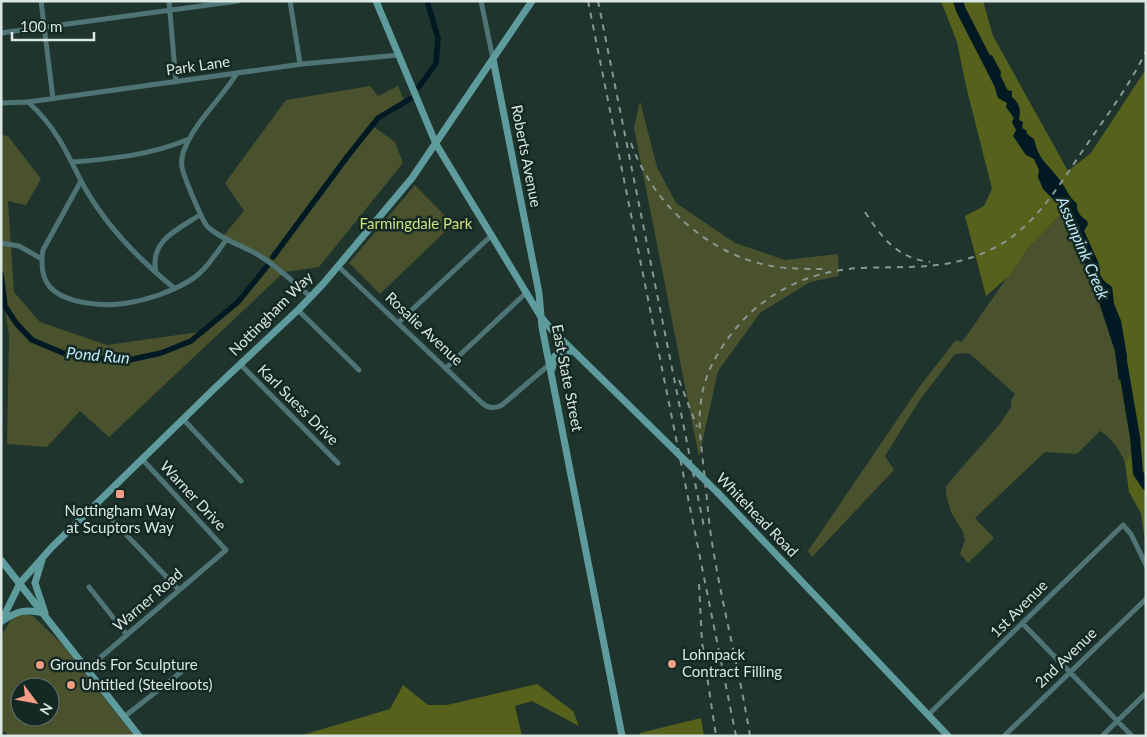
<svg xmlns="http://www.w3.org/2000/svg" width="1147" height="737" font-family="Lato,sans-serif">
<rect width="100%" height="100%" fill="#1e342d"/>
<path fill="#4a512d" fill-rule="evenodd" d="M370,86L378,96L398,86L405,103L370,124L395,142L403,163L319,267L284,272L109,437L80,411L47,447L7,444L9,336L1,279V135L8,136L41,179L26,205L8,201L14,292L40,322L107,345L199,332L243,298L268,260L224,235L244,211L225,183L286,100Z
M640,101L657,167L676,203L735,243L785,260L838,254L839,276L810,282L760,313L718,371L699,457L634,128Z
M415,185L453,224L380,294L349,263Z
M1061,214C1076,237 1089,266 1097,293L1094,296L1099,302L1115,351L1119,381L1133,450L1125,463C1120,450 1112,438 1100,431L1077,454L1045,452L975,518L994,538L968,563L960,554L965,540L963,532L951,512L946,495V486L999,425L1011,407V400L1015,394L969,353L955,354L919,401L885,456L894,470L812,557L808,551L920,386L956,340L962,342L1027,249Z
M25,614L33,616L61,643L134,736H6L7,733L1,730V636L11,620L19,615ZM20,687H50V717H20Z"/>
<path fill="#56611c" d="M941,1H983L993,36L1068,171L1091,153L1146,69V547L1141,513L1129,492L1125,463L1133,450L1119,381L1127,356L1121,321L1114,304L1112,287L1104,281L1100,275L1098,262L1084,231L1087,221C1081,217 1076,212 1077,204C1068,197 1067,190 1061,182C1049,164 1039,162 1034,139C1017,128 1019,115 1012,98C1006,84 995,71 988,57L994,71L993,81L998,97L1007,103V107L1014,118L1012,122L1034,159L1054,200L1062,202L1061,214L1027,249L1010,275L986,296L965,216L984,206L992,189L966,86L957,42Z
M537,684L573,711L579,726L532,701L515,706L522,736H299L390,709L403,685L428,705H447Z
M701,718L704,736H641L640,733Z"/>
<path fill="#011923" d="M992,55L1001,72L1000,78L1007,90L1012,91V97C1020,104 1021,109 1019,120L1023,122L1022,128L1027,131L1026,134L1034,139C1039,161 1046,162 1059,179C1066,188 1068,196 1077,204C1076,212 1081,217 1087,221L1088,224L1084,231L1098,262L1100,275L1104,281L1112,287L1114,304L1121,321L1127,357L1119,381L1115,351L1099,302L1094,296L1097,293L1093,281L1069,226L1061,214L1062,202L1054,200L1043,189L1038,177L1039,170L1034,159L1026,155L1013,136L1016,130L1012,122L1014,118L1006,107L1007,103L998,98L993,81L994,71L987,57Z"/>
<g fill="none" stroke-linecap="round" stroke-linejoin="round">
<path stroke="#011923" stroke-width="5.5" d="M419,87L436,63L438,38L427,1
M273,257L347,157L378,118L410,99
M1,274L5,306L16,323L32,340L63,353L89,358L129,360L161,353L191,341L238,302L268,265"/>
<path stroke="#011923" stroke-width="10" d="M958,1L961,10L1000,86
M1121,355L1135,437L1138,473L1146,485"/>
<path stroke="#4f7475" stroke-width="5" d="M41,1L53,99
M169,1L176,82
M290,1L300,64
M481,1L493,59
M1,33L238,1
M237,73C222,98 195,122 185,148C182,154 181,160 182,167C183,175 202,220 207,226C218,238 246,247 260,256C278,267 294,283 311,297
M28,102C54,125 66,150 81,181L43,250C41,263 41,277 50,287C65,304 106,307 127,303C147,300 171,292 189,281C205,272 216,253 227,239
M1,103L28,102L302,64L399,55
M72,162C112,159 151,155 189,139
M81,181C104,224 137,258 174,288
M1,243L19,246L42,259
M338,266L482,403C488,408 495,409 502,405L550,364
M156,272C149,241 178,229 200,215
M298,310L359,370
M398,323L492,235
M240,364L338,463
M446,368L527,292
M183,419L241,481
M97,504L179,590
M89,587L127,635
M1022,623L1132,736
M87,669L226,550L142,459
M928,715L1123,525L1131,534L1146,565
M124,717L181,672
M1004,736L1146,599
M1102,736L1146,693"/>
<path stroke="#5e9b9d" stroke-width="7" d="M376,1L436,144L541,317L551,329L648,424
M493,59L539,293L542,327L622,736
M552,369L555,356L561,352L573,351
M718,493L948,736
M1,560L139,736
M2,621C19,610 25,609 45,613L35,583L42,560
M1,622L20,583L52,547L216,387L299,309L323,284L412,178L532,1"/>
<path stroke="#879892" stroke-width="2" stroke-dasharray="6 6" stroke-linecap="butt" d="M588,1L736,736
M598,1L704,527
M631,143C653,205 710,257 777,267C793,269 810,269 826,269
M865,212C882,238 897,258 930,262
M679,380L697,427
M699,584L702,642L716,736
M750,736C739,667 720,599 710,529C708,513 707,497 705,482C703,455 697,427 701,401C704,375 717,352 733,332C763,293 811,270 861,268C910,266 951,271 996,247C1038,225 1064,177 1090,140C1110,111 1131,83 1146,51"/>
<path stroke="#5e9b9d" stroke-width="7" d="M648,424L718,493"/>
</g>
<g fill="#f49e87" stroke="#142923" stroke-width="2">
<rect x="115" y="489" width="10" height="10" rx="2.5"/>
<circle cx="672" cy="664" r="5"/>
<circle cx="40" cy="665" r="5"/>
<circle cx="71" cy="685" r="5"/>
</g>
<g text-anchor="middle" stroke-width="5" stroke-linejoin="round" paint-order="stroke">
<g font-size="15" fill="#dae7e3" stroke="#142923">
<text transform="translate(198 66) rotate(-8)" y="5">Park Lane</text>
<text transform="translate(526 156) rotate(79)" y="5">Roberts Avenue</text>
<text transform="translate(271 314) rotate(-45)" y="5">Nottingham Way</text>
<text transform="translate(424 329) rotate(43)" y="5">Rosalie Avenue</text>
<text transform="translate(567 378) rotate(79)" y="5">East State Street</text>
<text transform="translate(298 405) rotate(45)" y="5">Karl Suess Drive</text>
<text transform="translate(193 496) rotate(47)" y="5">Warner Drive</text>
<text transform="translate(757 515) rotate(46)" y="5">Whitehead Road</text>
<text transform="translate(148 600) rotate(-41)" y="5">Warner Road</text>
<text transform="translate(1019 609) rotate(-45)" y="5">1st Avenue</text>
<text transform="translate(1066 658) rotate(-44)" y="5">2nd Avenue</text>
</g>
<g font-size="15" fill="#cee080" stroke="#142923">
<text x="416" y="229">Farmingdale Park</text>
</g>
<g font-size="15" fill="#dae7e3" stroke="#142923" text-anchor="start">
<text x="120" y="516" text-anchor="middle">Nottingham Way<tspan x="120" dy="17">at Scuptors Way</tspan></text>
<text x="682" y="660">Lohnpack<tspan x="682" dy="17">Contract Filling</tspan></text>
<text x="50" y="670">Grounds For Sculpture</text>
<text x="81" y="690">Untitled (Steelroots)</text>
</g>
<g font-size="16" font-style="italic" fill="#c1eafb" stroke="#142923">
<text transform="translate(1083 248) rotate(67)" y="6">Assunpink Creek</text>
<text transform="translate(98 355) rotate(5)" y="6">Pond Run</text>
</g>
</g>
<rect width="1147" height="737" fill="none" stroke="#dae7e3" stroke-width="5"/>
<g transform="translate(35 702) rotate(122)"><circle r="24" fill="#142923" stroke="#637570"/>
<path d="M0-4L9 19L0 12L-9 19Z" fill="#f49e87"/>
<text y="-8" font-size="14" font-weight="bold" text-anchor="middle" fill="#dae7e3">N</text>
</g>
<path d="M12 32v8h82v-8" fill="none" stroke="#dae7e3" stroke-width="2.5"/>
<text x="20" y="32" font-size="15" fill="#dae7e3" stroke="#142923" stroke-width="4" paint-order="stroke">100 m</text>
</svg>
